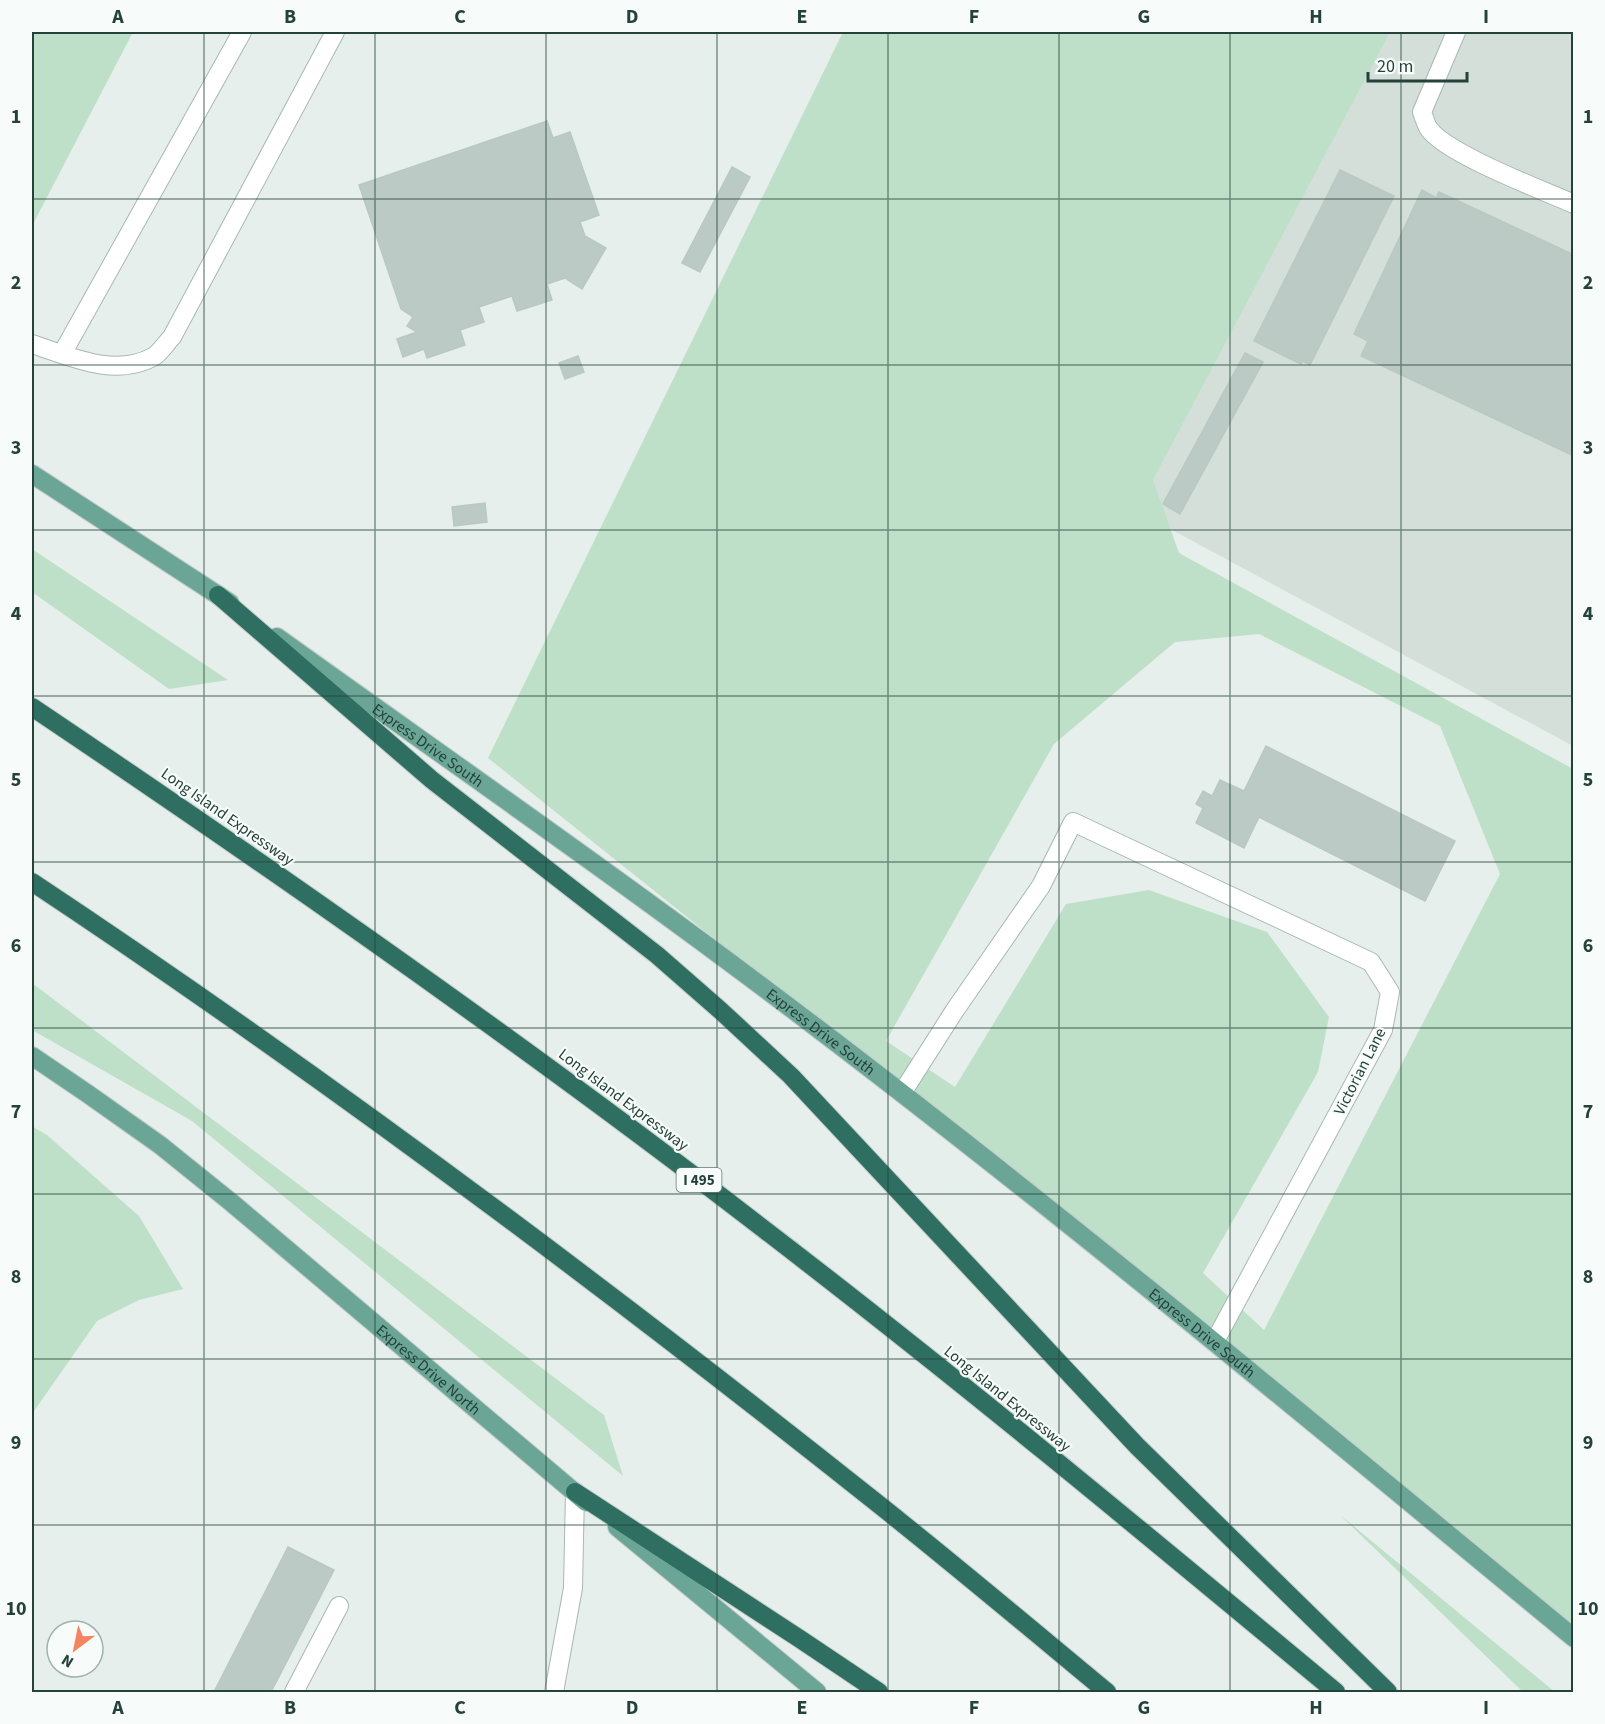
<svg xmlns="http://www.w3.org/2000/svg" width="1605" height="1724" font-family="'Source Sans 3',sans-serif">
<rect width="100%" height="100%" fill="#e6efeb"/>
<path fill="#d4dfda" d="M1342,32H1573V746L1122,503Z"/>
<path fill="#bfe0c8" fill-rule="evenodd" d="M32,32H133L32,226Z
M843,32H1390L1153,480L1179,553L1573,769V1625L488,758ZM1259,634L1440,726L1500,874L1264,1330L1203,1273L1318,1072L1329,1017L1267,932L1149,890L1066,904L955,1087L886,1041L1054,744L1175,642Z
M32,549L228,680L169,689L32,592Z
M32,983L604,1415L623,1476L192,1121L32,1030Z
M32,1126L47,1135L139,1216L183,1289L139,1300L97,1321L32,1414Z
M1340,1515L1555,1692H1523Z"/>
<path fill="#bbcac4" stroke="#b8c9c2" stroke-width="1.5" d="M547,121L553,138L570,132L599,215L580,222L585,236L606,248L582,289L565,278L547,284L552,300L517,311L512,296L479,307L484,322L460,330L465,345L427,358L424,349L403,357L397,339L417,332L407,326L413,317L401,309L359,185Z
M732,167L750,177L700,272L682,263Z
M1340,170L1394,196L1310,365L1303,361L1301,364L1254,341Z
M1422,190L1436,198L1439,192L1574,255V456L1361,356L1368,341L1354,334Z
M1245,353L1263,362L1180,514L1163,504Z
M578,356L584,372L565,379L559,363Z
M485,503L487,522L454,526L452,507Z
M1266,746L1455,841L1425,901L1259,817L1244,848L1196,823L1203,808L1196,804L1203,791L1212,796L1220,780L1244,791Z
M288,1547L334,1570L271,1692H214Z"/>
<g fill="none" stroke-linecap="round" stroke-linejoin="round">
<defs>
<path id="minor" d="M1456,32L1422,112C1424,117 1426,125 1429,129C1447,154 1542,190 1574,204
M32,344C69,356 114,378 153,357C160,353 166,343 172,337L335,32
M62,354L242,32
M902,1093L955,1010L1041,886L1073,822L1371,962L1390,992L1383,1030L1215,1341
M294,1692L339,1606
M554,1692L573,1588L575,1492"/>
<g id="major">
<path d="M32,474L230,603"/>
<path id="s1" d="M277,637C457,766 640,893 817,1028C1075,1224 1324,1432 1574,1638"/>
<path id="s2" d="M32,1056L88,1094L160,1145L232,1203L586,1502"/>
<path d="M617,1527L817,1692"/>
</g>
<path id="highway" d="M218,595L432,780L657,955L721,1011L791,1076L1137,1446L1388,1692
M32,707C279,873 524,1044 761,1227C957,1377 1147,1535 1336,1692
M32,882C323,1075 603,1285 877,1503C955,1565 1031,1629 1107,1692
M575,1492L800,1639L879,1692"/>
</defs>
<use href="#minor" stroke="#a8b8b2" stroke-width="20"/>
<use href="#major" stroke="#c2cac8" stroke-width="20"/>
<use href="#highway" stroke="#c2cac8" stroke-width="20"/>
<use href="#minor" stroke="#fff" stroke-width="18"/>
<use href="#major" stroke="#6aa596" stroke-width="18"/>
<use href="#highway" stroke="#2f6f62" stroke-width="18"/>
</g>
<path fill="none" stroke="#24423a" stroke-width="1.5" stroke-opacity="0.55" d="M204,32V1692M375,32V1692M546,32V1692M717,32V1692M888,32V1692M1059,32V1692M1230,32V1692M1401,32V1692M32,199H1574M32,365H1574M32,530H1574M32,696H1574M32,862H1574M32,1028H1574M32,1194H1574M32,1359H1574M32,1525H1574"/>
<g text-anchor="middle" stroke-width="4.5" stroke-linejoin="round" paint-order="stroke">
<rect fill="#f7fbf9" stroke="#637a73" stroke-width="1.5" x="676.5" y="1168" width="45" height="24" rx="4.5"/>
<g font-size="15" font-weight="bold" fill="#24423a">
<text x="699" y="1185">I 495</text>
</g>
<g font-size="16" fill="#24423a" stroke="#f7fbf9">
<text dy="6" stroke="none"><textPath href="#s1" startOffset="186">Express Drive South</textPath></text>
<text transform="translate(228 816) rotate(35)" y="6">Long Island Expressway</text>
<text dy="6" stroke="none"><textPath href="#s1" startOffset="672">Express Drive South</textPath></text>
<text transform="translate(1359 1071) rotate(-63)" y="6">Victorian Lane</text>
<text transform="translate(624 1099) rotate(37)" y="6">Long Island Expressway</text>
<text dy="6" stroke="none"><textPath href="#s1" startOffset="1158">Express Drive South</textPath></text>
<text dy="6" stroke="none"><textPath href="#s2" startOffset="506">Express Drive North</textPath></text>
<text transform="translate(1008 1398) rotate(39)" y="6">Long Island Expressway</text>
</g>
</g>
<rect width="1605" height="1724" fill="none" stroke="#f7fbf9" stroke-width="66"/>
<g transform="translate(75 1649) rotate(212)"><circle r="28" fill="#f7fbf9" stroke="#a3b1ad" stroke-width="1.5"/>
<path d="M0-4.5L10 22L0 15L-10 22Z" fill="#f4845f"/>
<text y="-9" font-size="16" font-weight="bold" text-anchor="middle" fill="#24423a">N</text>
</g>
<path d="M1368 72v9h99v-9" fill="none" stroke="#24423a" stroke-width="3"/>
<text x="1377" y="72" font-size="18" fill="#24423a" stroke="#f7fbf9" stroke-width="4.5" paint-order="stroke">20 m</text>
<rect x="33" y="33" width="1539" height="1658" fill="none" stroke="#24423a" stroke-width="2"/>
<g font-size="20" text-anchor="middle" font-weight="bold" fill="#24423a">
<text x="118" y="23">A</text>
<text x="290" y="23">B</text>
<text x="460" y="23">C</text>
<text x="632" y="23">D</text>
<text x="802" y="23">E</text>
<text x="974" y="23">F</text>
<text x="1144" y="23">G</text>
<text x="1316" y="23">H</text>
<text x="1486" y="23">I</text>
<text x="16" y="123">1</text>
<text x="1588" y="123">1</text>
<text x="16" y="289">2</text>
<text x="1588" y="289">2</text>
<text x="16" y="454">3</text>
<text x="1588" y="454">3</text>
<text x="16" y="620">4</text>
<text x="1588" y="620">4</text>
<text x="16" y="786">5</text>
<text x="1588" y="786">5</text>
<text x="16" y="952">6</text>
<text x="1588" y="952">6</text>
<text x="16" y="1118">7</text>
<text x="1588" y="1118">7</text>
<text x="16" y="1283">8</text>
<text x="1588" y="1283">8</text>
<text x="16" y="1449">9</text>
<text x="1588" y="1449">9</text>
<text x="16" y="1615">10</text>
<text x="1588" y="1615">10</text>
<text x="118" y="1714">A</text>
<text x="290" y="1714">B</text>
<text x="460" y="1714">C</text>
<text x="632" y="1714">D</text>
<text x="802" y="1714">E</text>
<text x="974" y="1714">F</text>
<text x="1144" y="1714">G</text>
<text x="1316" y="1714">H</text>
<text x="1486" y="1714">I</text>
</g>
</svg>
